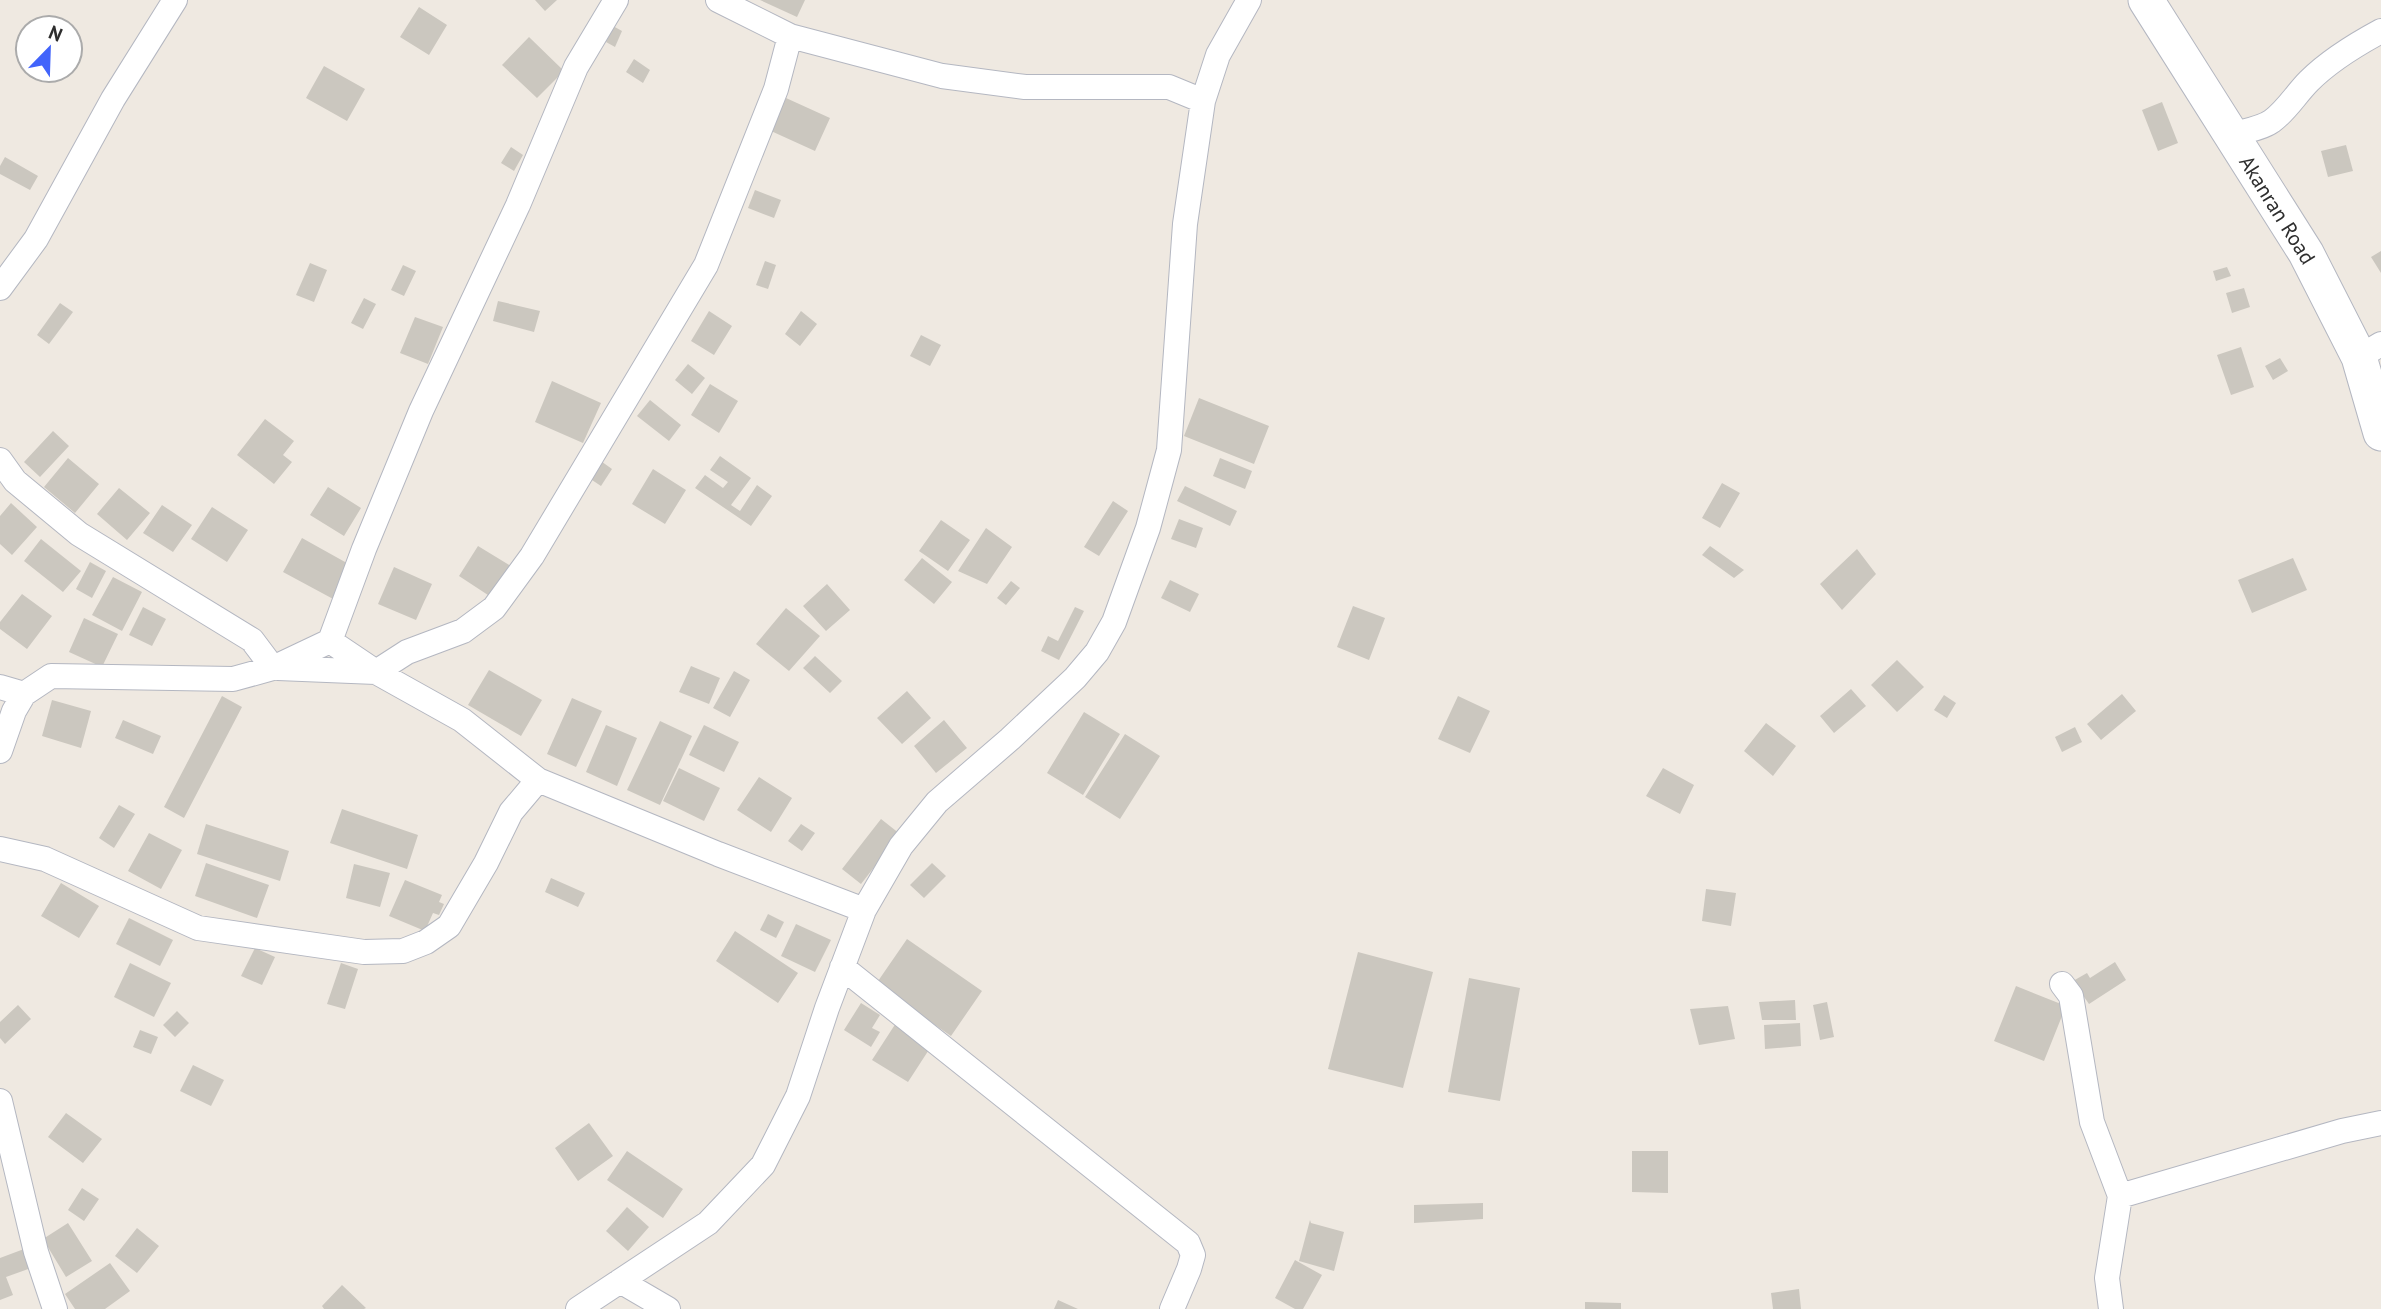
<svg xmlns="http://www.w3.org/2000/svg" width="2381" height="1309" font-family="'PT Sans',sans-serif">
<rect width="100%" height="100%" fill="#efe9e1"/>
<path fill="#cbc7bf" d="M535,0H557L545,11Z
M760,0H805L797,17Z
M419,7L447,25L429,55L400,37Z
M613,26L622,31L615,47L606,42Z
M529,37L564,71L537,98L502,65Z
M634,59L650,70L643,83L626,72Z
M324,66L365,89L347,121L306,98Z
M786,98L830,118L815,151L771,131Z
M2162,102L2178,143L2158,151L2142,110Z
M2346,145L2353,171L2328,177L2321,151Z
M511,147L523,155L514,171L501,163Z
M5,157L38,176L30,190L0,174V166Z
M755,190L781,200L774,218L748,208Z
M2381,251V273L2371,257Z
M765,261L776,265L768,289L756,285Z
M310,263L327,270L314,302L296,295Z
M403,265L416,271L404,296L391,290Z
M2227,267L2231,276L2216,281L2213,271Z
M2244,288L2250,307L2232,313L2226,293Z
M364,298L376,304L363,329L351,323Z
M498,301L540,311L534,332L493,321Z
M60,303L73,312L49,344L37,335Z
M709,311L732,326L714,355L691,341Z
M801,311L817,324L800,346L785,334Z
M415,317L443,327L428,364L400,353Z
M921,335L941,345L930,366L910,356Z
M2241,347L2254,387L2231,395L2217,355Z
M2280,358L2288,371L2273,380L2265,366Z
M688,364L705,378L692,394L675,380Z
M552,381L601,403L583,443L535,422Z
M710,384L738,401L719,433L691,415Z
M1199,398L1269,426L1254,464L1184,436Z
M650,400L681,425L669,441L637,416Z
M265,419L294,441L283,455L292,462L274,484L237,455Z
M53,431L69,446L40,477L24,462Z
M720,456L751,478L731,505L740,511L757,485L772,496L751,526L695,488L705,475L723,488L728,482L710,470Z
M68,458L99,484L75,513L44,487Z
M1220,458L1252,471L1245,489L1213,476Z
M598,459L612,469L601,486L586,476Z
M653,469L686,490L665,524L632,504Z
M1722,483L1740,493L1720,528L1702,518Z
M1185,486L1237,511L1230,526L1177,501Z
M328,487L361,508L344,536L310,515Z
M119,488L150,513L127,540L97,514Z
M1113,501L1128,511L1099,556L1084,547Z
M11,503L37,527L12,555L0,544V516Z
M162,505L192,525L173,552L143,533Z
M212,507L248,530L227,562L191,539Z
M1179,519L1203,528L1196,548L1171,539Z
M941,520L970,540L948,571L919,551Z
M986,528L1012,547L987,584L958,571Z
M302,538L354,567L335,600L283,572Z
M41,539L81,571L63,592L24,561Z
M478,546L511,566L491,597L459,576Z
M1710,546L1744,570L1734,578L1702,555Z
M1857,549L1876,574L1842,610L1820,584Z
M922,558L952,582L934,604L904,580Z
M2293,558L2307,590L2252,613L2238,580Z
M90,562L106,571L92,598L76,589Z
M394,567L432,584L416,620L378,604Z
M113,577L142,592L122,631L92,615Z
M1170,580L1199,594L1190,612L1161,598Z
M1011,581L1020,588L1006,605L997,598Z
M827,584L850,610L826,631L803,606Z
M22,594L52,616L27,649L0,629V622Z
M1353,606L1385,618L1369,660L1337,647Z
M143,607L166,619L152,646L129,635Z
M1075,607L1084,611L1059,660L1041,651L1048,636L1058,641Z
M786,608L820,636L789,671L756,644Z
M84,618L118,634L102,667L69,652Z
M815,656L842,681L830,693L803,668Z
M1897,660L1924,687L1897,712L1871,685Z
M691,666L720,678L709,704L679,692Z
M489,670L542,700L521,736L468,705Z
M734,671L750,680L730,717L713,708Z
M1851,689L1866,706L1834,733L1820,716Z
M907,691L931,718L902,744L877,718Z
M2122,694L2136,711L2101,740L2087,724Z
M1944,695L1956,703L1947,718L1934,710Z
M222,696L242,707L184,818L164,807Z
M1458,696L1490,711L1470,753L1438,739Z
M572,698L602,711L576,767L547,754Z
M52,700L91,711L81,748L42,736Z
M1084,712L1120,734L1083,795L1047,773Z
M123,720L161,736L153,754L115,738Z
M944,720L967,748L936,773L914,746Z
M660,721L692,736L660,805L627,790Z
M1766,723L1796,746L1773,776L1744,751Z
M606,725L637,738L617,786L586,772Z
M704,725L739,742L724,772L689,755Z
M2075,727L2082,742L2062,752L2055,737Z
M1125,734L1160,756L1120,819L1085,797Z
M679,768L720,788L704,821L663,801Z
M1663,768L1694,785L1680,814L1646,796Z
M759,777L792,798L771,832L737,810Z
M119,805L135,814L114,848L99,838Z
M342,809L418,835L407,869L330,843Z
M881,819L900,834L861,884L842,869Z
M206,824L289,851L280,881L197,854Z
M801,824L815,833L802,851L788,841Z
M149,833L182,850L161,889L128,871Z
M206,863L269,885L257,918L195,896Z
M932,863L946,876L924,898L910,885Z
M354,864L390,873L380,907L346,898Z
M551,878L585,893L578,907L545,892Z
M405,880L442,895L439,902L444,904L439,915L433,913L425,931L389,916Z
M61,883L99,906L79,938L41,916Z
M1706,889L1736,893L1731,926L1702,921Z
M768,914L784,922L776,938L760,930Z
M129,918L173,940L160,966L116,944Z
M796,924L831,940L815,972L781,956Z
M735,931L798,973L778,1003L716,961Z
M907,939L982,991L951,1036L876,984Z
M255,948L275,957L262,985L241,976Z
M1358,952L1433,972L1403,1088L1328,1069Z
M2115,962L2126,980L2089,1004L2073,981L2087,973L2090,978Z
M130,963L171,983L154,1017L114,997Z
M341,963L358,969L345,1009L327,1004Z
M1469,978L1520,988L1500,1101L1448,1092Z
M2016,986L2066,1006L2044,1061L1994,1041Z
M1795,1000L1796,1020H1762L1759,1002Z
M1827,1002L1834,1037L1820,1040L1813,1005Z
M861,1003L880,1015L872,1028L880,1032L871,1047L844,1030Z
M18,1005L31,1019L5,1044L0,1038V1022Z
M1728,1006L1735,1039L1699,1045L1690,1009Z
M177,1011L189,1023L175,1037L163,1025Z
M896,1023L932,1045L908,1082L872,1060Z
M1800,1023L1801,1046L1765,1049L1764,1025Z
M140,1030L158,1037L151,1054L133,1047Z
M193,1065L224,1080L211,1106L180,1091Z
M66,1113L102,1139L83,1163L48,1137Z
M589,1123L613,1156L578,1181L555,1148Z
M627,1151L683,1189L663,1218L607,1180Z
M1632,1151H1668V1193L1632,1192Z
M82,1188L99,1199L84,1221L68,1210Z
M1483,1203V1219L1414,1223V1205Z
M627,1207L649,1227L628,1251L606,1231Z
M1310,1220L1311,1223L1344,1232L1334,1271L1299,1261Z
M68,1223L92,1261L66,1277L43,1239Z
M137,1228L159,1246L137,1273L115,1256Z
M24,1249L31,1268L6,1277L13,1295L0,1300V1258Z
M1295,1260L1322,1275L1303,1309H1295L1275,1298Z
M110,1263L130,1291L105,1309H75L65,1294Z
M342,1285L366,1308L364,1309H324L322,1306Z
M1799,1289L1801,1309H1773L1771,1293Z
M1058,1300L1078,1309H1054Z
M1585,1302L1621,1303V1309H1585Z"/>
<g fill="none" stroke-linecap="round" stroke-linejoin="round">
<defs>
<path id="minor" d="M718,0L790,36L942,76L1025,87H1169L1203,101
M2231,135C2243,131 2261,129 2272,121C2287,110 2296,94 2309,81C2330,60 2355,45 2381,31
M0,288L36,239L113,99L175,0
M2359,357L2381,344
M0,460L15,481L79,534L252,640L273,668L233,679L51,676L24,694L14,711L0,751
M330,641L376,672L407,652L463,631L494,608L532,556L706,265L776,89L790,36
M273,668L330,641L364,549L421,411L518,205L576,67L616,0
M278,668L376,672L462,720L538,780
M0,687L24,694
M0,849L45,859L198,928L364,952L403,951L426,942L449,926L486,863L511,812L538,780L718,854L864,910
M842,967L1188,1243L1193,1255L1189,1269L1172,1309
M2062,984L2071,996L2092,1122L2120,1196L2107,1278L2111,1309
M0,1101L36,1252L55,1309
M2120,1196L2342,1131L2381,1123
M620,1281L668,1309
M578,1309L708,1223L763,1165L798,1096L827,1008L864,910L901,846L937,802L1010,739L1075,678L1097,652L1114,622L1148,528L1169,450L1185,224L1203,101L1218,55L1249,0"/>
<path id="secondary" d="M2146,0L2306,253L2359,357L2381,433"/>
</defs>
<use href="#minor" stroke="#b4b7c1" stroke-width="26"/>
<use href="#secondary" stroke="#b4b7c1" stroke-width="37"/>
<use href="#minor" stroke="#fff" stroke-width="24"/>
<use href="#secondary" stroke="#fff" stroke-width="35"/>
</g>
<g text-anchor="middle" stroke-width="7" stroke-linejoin="round" paint-order="stroke">
<g font-size="21" fill="#2e2e2e" stroke="#fff">
<text transform="translate(2277 210) rotate(58)" y="7">Akanran Road</text>
</g>
</g>
<g transform="translate(49 49) rotate(23)"><circle r="33" fill="#ffffff" stroke="#ababab" stroke-width="2"/>
<path d="M0-5L12 26L0 18L-12 26Z" fill="#4264fb"/>
<text y="-10" font-size="19" font-weight="bold" text-anchor="middle" fill="#2e2e2e">N</text>
</g>
</svg>
